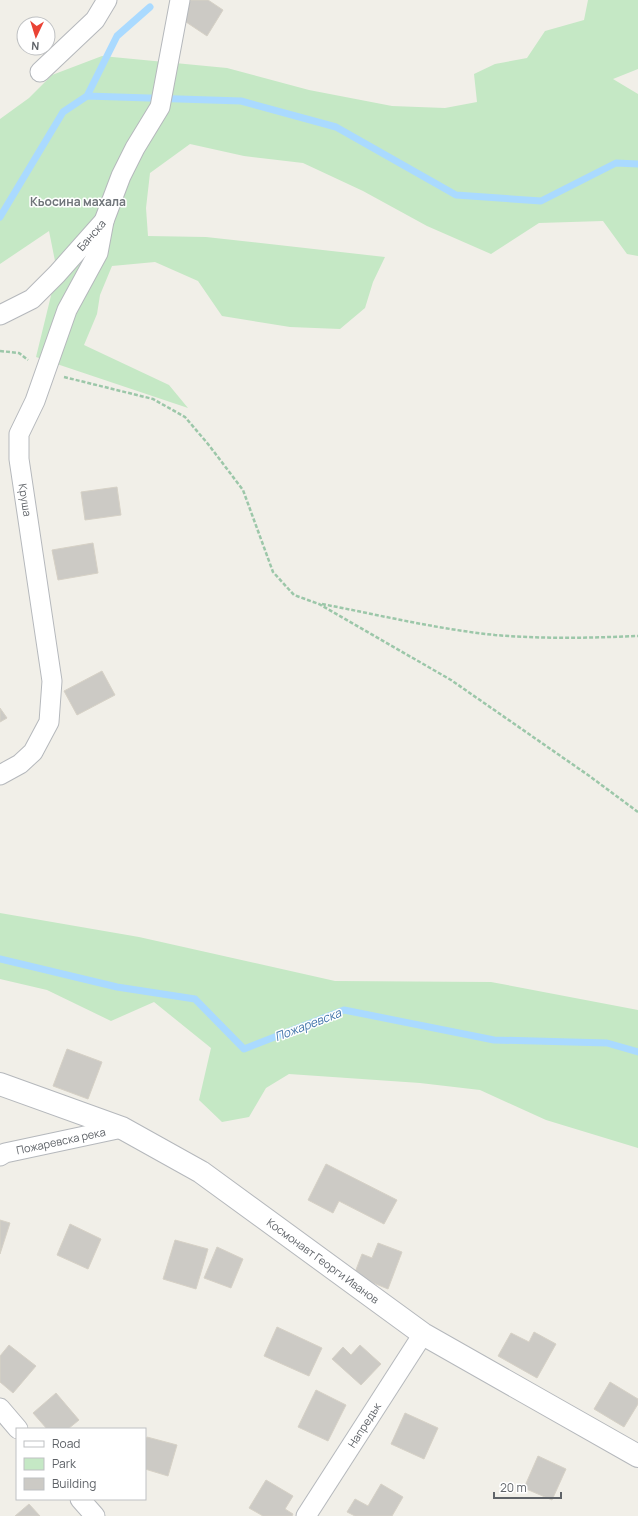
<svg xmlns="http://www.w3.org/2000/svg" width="638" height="1516" font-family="Manrope,sans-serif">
<rect width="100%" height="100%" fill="#f1efe8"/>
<path fill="#c5e8c5" d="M588,0H638V69L613,79L638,94V256L627,254L603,221L539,223L491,254L427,226L363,191L303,163L244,156L190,144L150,173L146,208L148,236L206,237L385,257L373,282L365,308L340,329L290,327L222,316L198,281L155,262L112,266L100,295L97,314L84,345L169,385L188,408L36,357L57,271L49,231L0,264V119L29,98L52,75L102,56L227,68L309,90L392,106L445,108L477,102L474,74L495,64L527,58L545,31L584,20Z
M0,913L139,937L335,981L491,982L638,1010V1148L546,1120L480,1090L420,1083L289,1074L266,1088L249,1117L222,1122L199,1100L211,1048L154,1002L111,1021L47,990L0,979Z"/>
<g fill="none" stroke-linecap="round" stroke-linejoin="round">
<path stroke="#aadaff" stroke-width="7" d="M87,96L117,36L150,7
M0,217L63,112L87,96L241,101L336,127L456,195L541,201L616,163L638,164
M0,959L117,987L195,999L244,1049L344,1010L494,1040L607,1043L638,1052"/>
</g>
<path fill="#cccac5" stroke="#d6d1c6" d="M191,0H208L223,10L207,36L180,18Z
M117,487L121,515L85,520L81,492Z
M93,543L98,573L58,580L52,550Z
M102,671L115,695L77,715L64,691Z
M0,708L7,718L0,722Z
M67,1049L102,1062L88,1099L53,1086Z
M326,1164L397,1200L384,1224L339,1201L333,1213L308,1200Z
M0,1220L10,1223L0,1254Z
M70,1224L101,1239L88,1269L57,1255Z
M175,1240L208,1249L196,1289L163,1279Z
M378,1243L402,1252L388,1289L354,1275L362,1254L372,1258Z
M217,1247L243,1259L231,1288L204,1278Z
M277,1327L322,1348L309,1376L264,1356Z
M534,1332L556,1344L537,1378L498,1356L511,1333L529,1342Z
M9,1345L36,1366L13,1393L0,1382V1356Z
M360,1345L381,1364L361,1385L332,1359L343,1347L351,1355Z
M610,1382L638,1399V1404L624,1427L594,1409Z
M316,1390L346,1405L328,1441L298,1427Z
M56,1393L79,1420L68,1429H47L33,1413Z
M405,1413L438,1428L424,1459L391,1444Z
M147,1437L177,1445L168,1476L145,1469V1443Z
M538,1456L566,1469L552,1500L524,1488Z
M266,1480L293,1496L285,1509L293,1514L292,1516H263L249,1508Z
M381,1484L403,1497L392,1516H355L347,1512L355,1499L368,1506Z
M29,1504L40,1516H15Z"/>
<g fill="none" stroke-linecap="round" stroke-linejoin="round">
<defs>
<g id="minor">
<path d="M40,72L95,20L107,0"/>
<path id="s1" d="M0,315L32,299L57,274L104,221L121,176L135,148L160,107L180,0"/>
<path d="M0,775L20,764L33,752L49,722L52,681L19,459V434L35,401L67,310L98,253L104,221"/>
<path id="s2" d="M0,1156L5,1153L122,1128"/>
<path d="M0,1408L18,1429"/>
<path d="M80,1499L95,1516"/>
<path id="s3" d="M306,1516L423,1334"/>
</g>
<g id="tertiary">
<path id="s4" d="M0,1084L122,1128L201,1172L423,1334L638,1456"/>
</g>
</defs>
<use href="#minor" stroke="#b5b8bc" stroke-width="21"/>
<use href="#tertiary" stroke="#b5b8bc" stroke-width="24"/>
<path stroke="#9cc7a9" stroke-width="2.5" stroke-dasharray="4 2" stroke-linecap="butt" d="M0,351L19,353L28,360
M64,377L153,399L185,417L208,444L243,490L273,572L294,595L319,604L451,680L588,775L638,812
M322,604C379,615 437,629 495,635C543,639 590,638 638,636"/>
<use href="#minor" stroke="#fff" stroke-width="19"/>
<use href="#tertiary" stroke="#fff" stroke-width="22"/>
</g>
<g text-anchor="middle" stroke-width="3" stroke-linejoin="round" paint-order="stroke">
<g font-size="11" fill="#5f6368" stroke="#fff">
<text dy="4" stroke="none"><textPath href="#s1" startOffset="123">Банска</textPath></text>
<text transform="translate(25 500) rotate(81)" y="4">Круша</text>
<text dy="4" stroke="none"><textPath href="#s2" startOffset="63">Пожаревска река</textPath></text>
<text dy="4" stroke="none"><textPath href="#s4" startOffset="371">Космонавт Георги Иванов</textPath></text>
<text dy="4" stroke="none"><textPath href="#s3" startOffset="108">Напредък</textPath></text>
</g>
<g font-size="12" font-weight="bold" fill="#70757a" stroke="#fff">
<text x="78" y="206">Кьосина махала</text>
</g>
<g font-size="12" font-style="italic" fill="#4174aa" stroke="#fff">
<text transform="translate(308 1025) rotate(-21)" y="4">Пожаревска</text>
</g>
</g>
<rect x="16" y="1428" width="130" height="72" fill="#ffffff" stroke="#bfc1c3"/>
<rect x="24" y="1441" width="20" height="6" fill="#ffffff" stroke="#bfc1c3"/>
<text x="52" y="1448" font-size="12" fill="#5f6368">Road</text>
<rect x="24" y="1458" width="20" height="12" fill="#c5e8c5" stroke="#bfc1c3"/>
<text x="52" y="1468" font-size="12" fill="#5f6368">Park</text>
<rect x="24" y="1478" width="20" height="12" fill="#cccac5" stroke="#bfc1c3"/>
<text x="52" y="1488" font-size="12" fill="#5f6368">Building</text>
<g transform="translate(36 36) rotate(184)"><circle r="19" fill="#ffffff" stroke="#bfc1c3"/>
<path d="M0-3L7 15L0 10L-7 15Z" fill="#ea4335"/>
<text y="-6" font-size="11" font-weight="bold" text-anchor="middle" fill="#5f6368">N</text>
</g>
<path d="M494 1492v6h67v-6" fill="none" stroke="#5f6368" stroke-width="2"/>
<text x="500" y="1492" font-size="12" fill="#5f6368" stroke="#ffffff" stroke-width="3" paint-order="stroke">20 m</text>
</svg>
